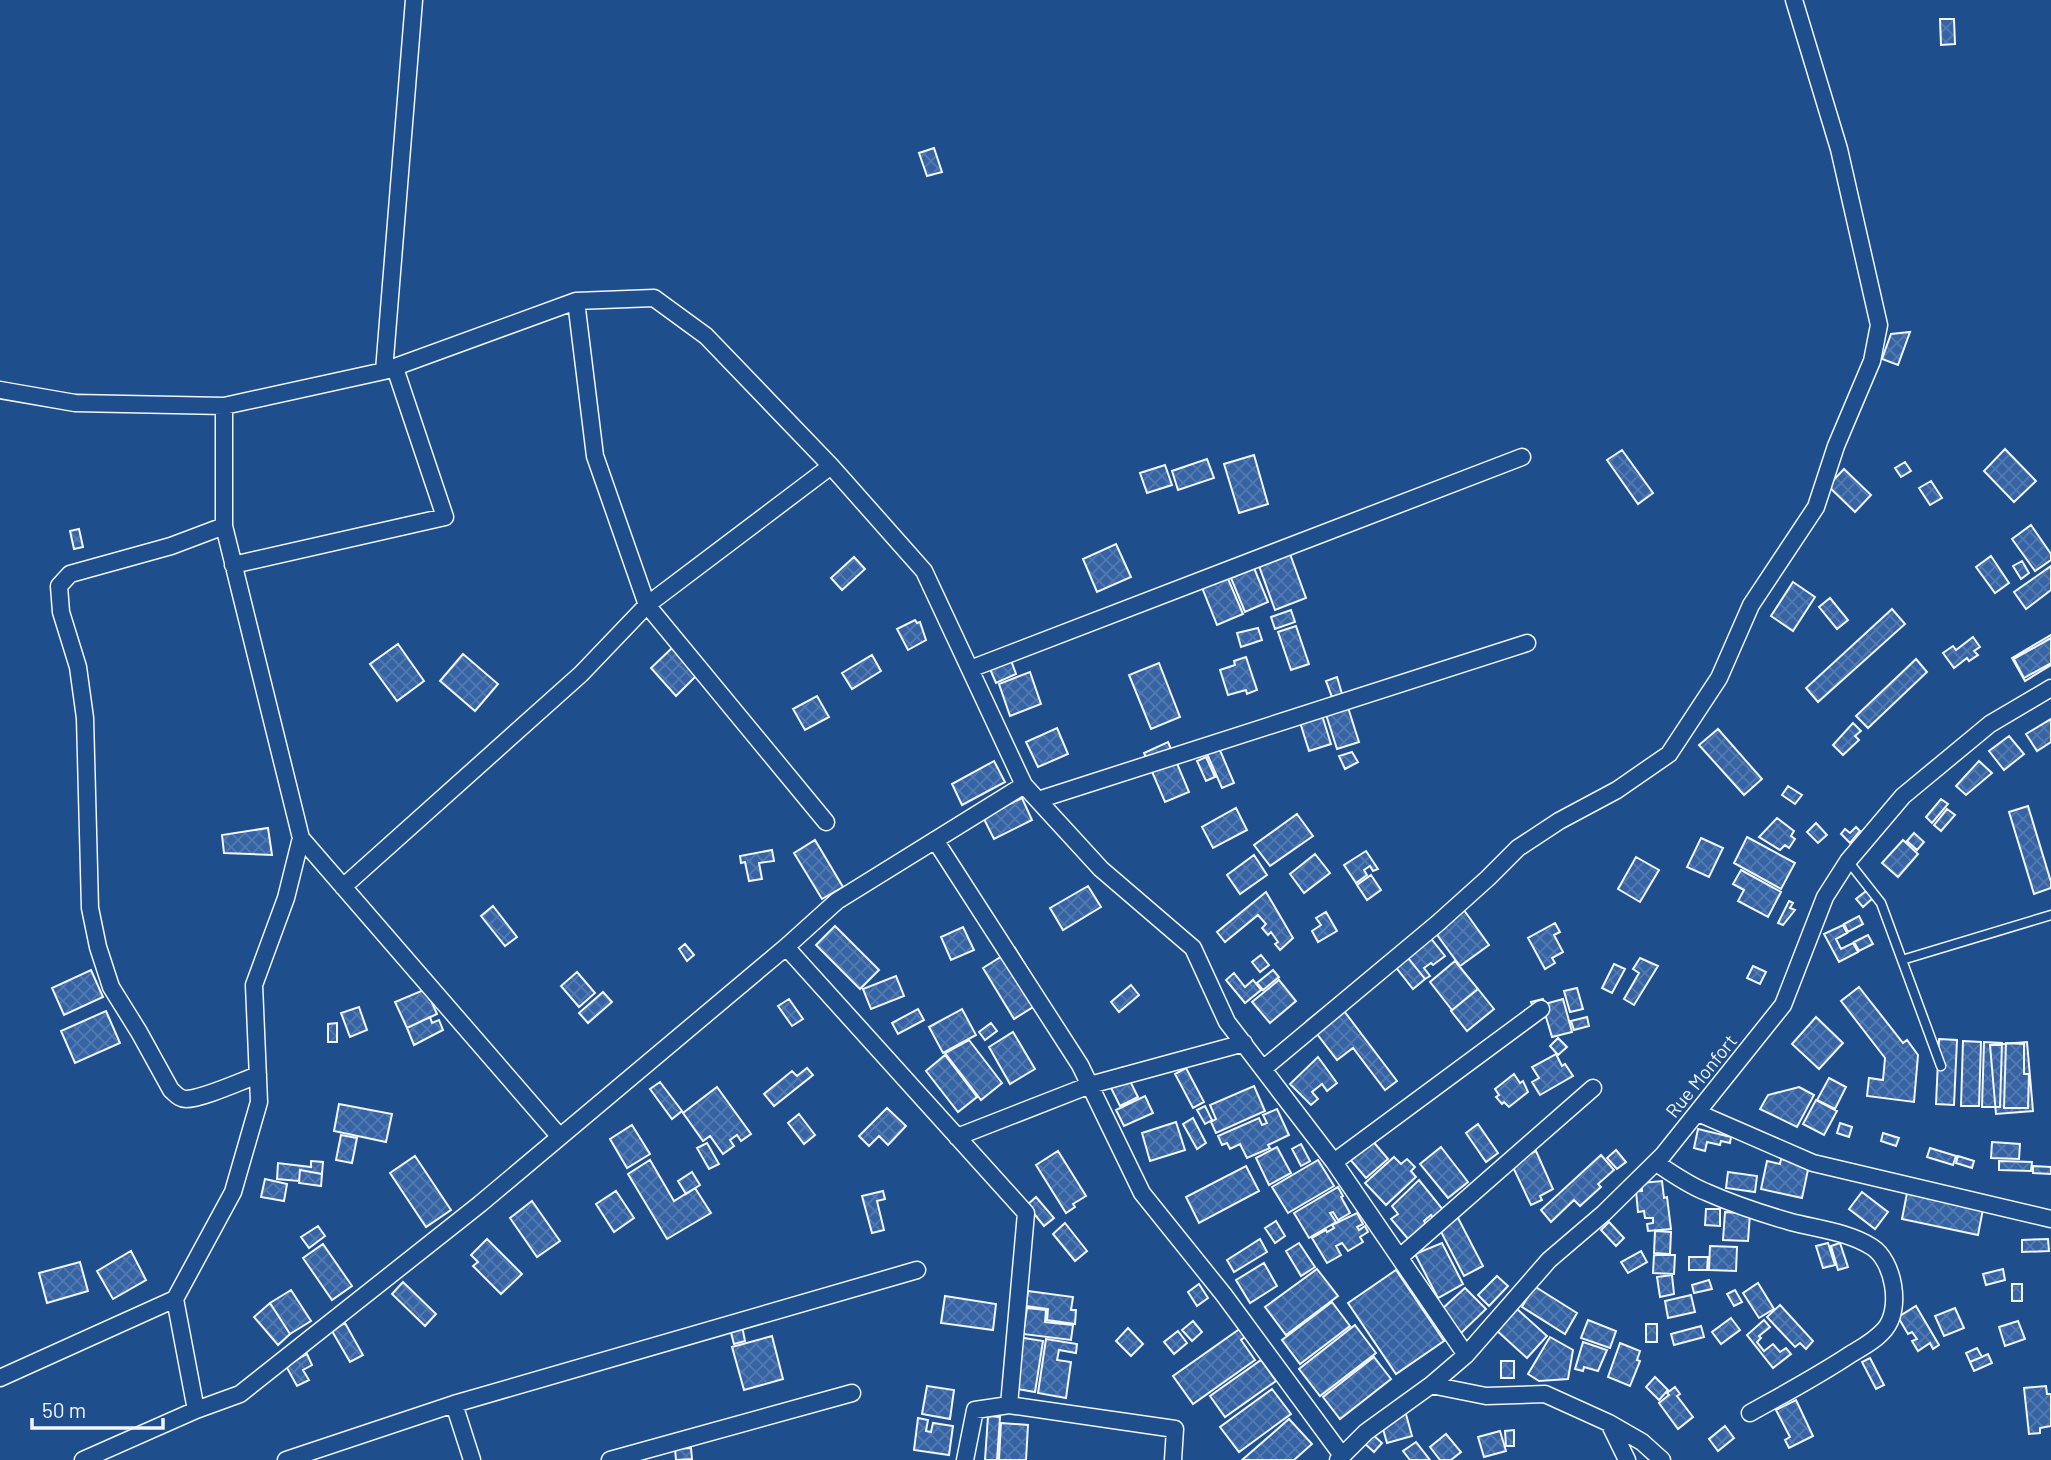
<svg xmlns="http://www.w3.org/2000/svg" width="2051" height="1460" font-family="Barlow,sans-serif">
<defs>
<pattern id="building-cross-hatch" width="8" height="8" patternUnits="userSpaceOnUse" patternTransform="scale(1.75)"><rect width="8" height="8" fill="#3563a3"/><path d="M0 0l8 8M0 8l8-8" fill="none" stroke="#537ab1"/></pattern>
</defs>
<rect width="100%" height="100%" fill="#1f4e8c"/>
<path fill="url(#building-cross-hatch)" stroke="#f2f6ff" stroke-width="2" d="M1940,19H1954L1955,44L1941,45Z
M934,148L942,172L927,176L919,153Z
M1910,332L1898,365L1882,359L1891,334Z
M2005,449L2036,481L2014,502L1984,471Z
M1622,450L1653,493L1638,504L1607,460Z
M1254,455L1268,504L1239,513L1224,464Z
M1207,459L1214,478L1178,490L1172,471Z
M1905,462L1911,471L1901,477L1895,468Z
M1165,465L1172,485L1147,493L1140,473Z
M1844,469L1871,495L1855,512L1828,486Z
M1931,481L1942,498L1930,505L1919,488Z
M2031,525L2051,554V560L2035,571L2012,539Z
M79,529L83,547L74,549L70,531Z
M1116,544L1131,577L1097,592L1083,559Z
M1290,554L1306,598L1275,610L1259,566Z
M1991,556L2009,583L1995,593L1976,567Z
M854,557L865,569L842,590L831,578Z
M2022,561L2029,573L2021,579L2013,566Z
M2051,566V590L2026,609L2014,592Z
M1254,568L1268,602L1245,612L1231,578Z
M1226,574L1243,614L1217,625L1201,585Z
M1793,582L1815,597L1793,631L1771,616Z
M1830,598L1848,620L1837,629L1819,607Z
M1892,609L1905,624L1818,702L1806,688Z
M1291,610L1295,622L1275,629L1271,617Z
M915,620L917,623L920,622L926,640L908,650L897,629Z
M1296,626L1309,664L1291,670L1278,632Z
M1258,628L1262,640L1241,647L1237,633Z
M2051,635V665L2025,681L2012,658Z
M1973,637L1980,647L1974,651L1978,655L1969,661L1967,658L1954,668L1943,653L1953,646L1956,650Z
M2051,638V663L2024,678L2014,659Z
M398,644L424,681L397,701L370,664Z
M672,648L697,675L676,696L651,668Z
M463,654L498,684L475,711L440,681Z
M872,655L881,671L852,689L842,673Z
M1009,655L1016,674L996,683L990,669Z
M1246,657L1257,690L1247,694L1246,690L1228,695L1220,670L1235,665L1234,661Z
M1916,659L1927,672L1868,728L1856,716Z
M1159,663L1180,717L1151,729L1129,675Z
M1030,672L1041,704L1010,716L999,684Z
M1337,677L1342,694L1332,697L1326,681Z
M1344,695L1359,742L1337,749L1322,702Z
M817,696L829,717L805,730L793,709Z
M1320,709L1331,744L1309,751L1298,716Z
M2051,719V742L2037,751L2026,734Z
M1853,723L1861,731L1855,736L1859,740L1843,755L1833,745Z
M1057,728L1068,754L1038,767L1026,742Z
M1718,729L1762,779L1744,795L1699,745Z
M2009,736L2024,754L2004,770L1989,751Z
M1216,741L1234,783L1222,788L1204,747Z
M1168,742L1189,792L1165,802L1144,753Z
M1352,752L1358,762L1345,769L1339,756Z
M1206,757L1215,777L1206,781L1197,761Z
M994,761L1005,782L962,805L952,784Z
M1979,761L1992,773L1966,795L1956,786Z
M1788,786L1802,795L1795,804L1782,795Z
M1022,798L1032,820L994,839L983,817L1008,800L1010,804Z
M1941,799L1948,804L1932,823L1926,817Z
M2028,806L2051,882V888L2034,894L2009,812Z
M1236,808L1247,830L1213,848L1202,827Z
M1947,809L1955,815L1941,831L1934,825Z
M1297,814L1313,836L1270,866L1254,845Z
M1777,818L1794,831L1791,836L1795,839L1789,848L1785,845L1780,850L1759,837Z
M1816,823L1827,835L1818,843L1807,832Z
M1856,827L1860,831L1850,843L1841,834L1845,829L1850,833Z
M268,828L272,855L224,853L222,835Z
M1914,833L1924,842L1917,850L1907,841Z
M1747,837L1795,863L1781,889L1734,863Z
M1701,838L1723,848L1709,877L1687,867Z
M815,840L843,887L822,899L794,853Z
M1903,840L1918,854L1898,877L1882,863Z
M772,850L774,861L759,863L762,879L749,881L745,862L741,863L740,856Z
M1366,851L1378,869L1373,871L1370,866L1364,870L1367,875L1356,883L1344,865Z
M1315,854L1330,873L1304,893L1290,874Z
M1254,855L1267,875L1240,894L1227,875Z
M1636,857L1659,870L1640,902L1618,889Z
M1741,870L1781,892L1768,917L1738,901L1744,890L1733,884Z
M1371,875L1381,890L1367,900L1357,885Z
M1088,886L1101,907L1063,930L1050,908Z
M1866,891L1873,898L1863,907L1856,899Z
M1266,892L1293,938L1280,950L1275,944L1278,942L1271,932L1268,935L1262,928L1266,924L1258,915L1225,942L1217,932Z
M1789,901L1793,903L1790,908L1795,910L1783,925L1778,923Z
M493,906L517,937L505,946L481,916Z
M1461,906L1489,945L1460,966L1432,928Z
M1326,912L1337,931L1318,942L1312,931L1321,925L1316,918Z
M1859,916L1863,924L1848,932L1844,924Z
M1555,923L1560,932L1554,935L1563,952L1552,958L1555,963L1545,969L1528,938Z
M1843,925L1847,933L1836,939L1841,949L1853,943L1858,952L1839,962L1824,934Z
M835,926L879,970L860,989L816,945Z
M963,927L974,950L951,960L941,937Z
M1425,931L1445,956L1433,965L1431,963L1424,968L1430,976L1425,979L1405,954Z
M1868,935L1873,944L1859,951L1854,942Z
M685,944L694,955L687,961L679,949Z
M1015,948L1046,999L1014,1019L983,968Z
M1405,954L1425,979L1413,989L1387,956Z
M1261,955L1269,965L1260,972L1252,962Z
M1640,958L1658,966L1634,1005L1624,999L1639,973L1633,969Z
M1455,961L1478,989L1452,1010L1430,982Z
M1614,964L1625,969L1612,993L1602,988Z
M1753,966L1766,972L1760,984L1747,978Z
M91,970L103,997L64,1015L52,988Z
M1273,970L1279,977L1263,990L1257,983Z
M577,972L595,993L579,1007L561,986Z
M1234,973L1245,987L1253,980L1261,990L1245,1003L1226,980Z
M896,976L904,996L871,1009L863,989Z
M1279,980L1296,1001L1270,1023L1252,1002Z
M1131,985L1139,995L1119,1012L1111,1002Z
M1859,987L1903,1043L1907,1040L1918,1055L1914,1102L1867,1096L1869,1078L1883,1080L1885,1058L1841,1001Z
M1577,988L1583,1009L1570,1012L1564,991Z
M426,989L437,1014L407,1028L395,1002Z
M1478,989L1494,1009L1467,1031L1451,1011Z
M603,992L612,1002L588,1023L579,1013Z
M789,999L803,1019L792,1026L778,1006Z
M1335,999L1397,1081L1385,1090L1353,1048L1337,1060L1307,1021Z
M1543,999L1545,1004L1563,999L1572,1032L1552,1037L1546,1017L1528,1021L1525,1010L1533,1008L1531,1002Z
M359,1007L367,1030L350,1037L341,1013Z
M918,1009L924,1020L898,1034L892,1023Z
M962,1009L976,1035L943,1053L929,1027Z
M106,1011L120,1043L75,1063L61,1031Z
M430,1017L432,1023L439,1020L443,1030L414,1045L407,1028Z
M1587,1017L1589,1026L1574,1030L1571,1021Z
M1816,1017L1843,1043L1819,1069L1792,1044Z
M337,1023V1042H328V1024Z
M991,1023L997,1031L985,1040L979,1032Z
M1013,1032L1035,1069L1010,1084L989,1047Z
M1558,1038L1567,1047L1558,1055L1550,1046Z
M1939,1039L1957,1040L1954,1105L1936,1104Z
M969,1040L1002,1083L981,1100L945,1053Z
M1963,1041L1981,1042L1979,1106H1961Z
M1984,1042L2002,1043L2000,1107H1982Z
M2027,1042L2033,1111L1996,1114L1990,1045Z
M2006,1043L2024,1044V1074H2029L2028,1108H2004Z
M1556,1054L1562,1066L1565,1064L1573,1076L1540,1095L1532,1082L1539,1078L1532,1067Z
M945,1055L977,1097L958,1112L926,1071Z
M1318,1057L1337,1083L1327,1091L1322,1084L1312,1092L1318,1099L1311,1105L1290,1084Z
M1123,1067L1138,1097L1120,1106L1105,1076Z
M807,1068L813,1075L774,1106L764,1094L792,1071L797,1076Z
M1186,1068L1204,1102L1193,1108L1175,1074Z
M1514,1074L1520,1083L1523,1081L1528,1092L1509,1107L1504,1102L1502,1104L1496,1097L1499,1095L1495,1089Z
M1829,1078L1846,1087L1835,1109L1817,1100Z
M660,1082L682,1111L672,1119L650,1089Z
M1254,1086L1265,1111L1216,1133L1211,1122L1216,1119L1210,1105Z
M717,1087L751,1134L741,1141L737,1135L730,1140L734,1146L723,1154L710,1136L703,1141L683,1113Z
M1799,1087L1814,1095L1797,1127L1760,1109L1768,1095Z
M1145,1096L1153,1113L1124,1126L1116,1110Z
M1816,1100L1837,1111L1824,1135L1803,1124Z
M339,1104L392,1114L386,1142L334,1131Z
M1205,1106L1212,1120L1205,1124L1197,1110Z
M887,1108L906,1126L888,1145L879,1136L869,1146L859,1136Z
M1277,1109L1289,1135L1268,1145L1270,1148L1247,1158L1240,1144L1230,1149L1227,1143L1222,1145L1218,1136L1259,1118L1262,1125L1267,1123L1263,1115Z
M799,1114L815,1135L804,1144L788,1123Z
M1193,1118L1206,1143L1197,1149L1183,1124Z
M1176,1122L1185,1150L1150,1161L1142,1133Z
M1840,1123L1852,1127L1849,1137L1837,1133Z
M1478,1124L1498,1153L1486,1162L1466,1133Z
M632,1125L650,1154L627,1168L610,1139Z
M1698,1129L1731,1137L1730,1143L1721,1141L1720,1145L1707,1142L1705,1151L1694,1148Z
M1365,1132L1388,1159L1366,1178L1343,1151Z
M1883,1133L1899,1138L1896,1146L1881,1141Z
M341,1135L357,1138L352,1163L336,1160Z
M1992,1142L2020,1144L2019,1159L1991,1158Z
M707,1143L719,1164L709,1169L697,1148Z
M1301,1144L1310,1161L1301,1166L1292,1149Z
M1277,1147L1291,1173L1269,1185L1256,1158Z
M1441,1147L1468,1182L1448,1198L1420,1164Z
M1930,1148L1956,1156L1953,1165L1927,1157Z
M1616,1150L1626,1162L1617,1169L1607,1158Z
M1058,1151L1086,1196L1073,1204L1075,1207L1066,1213L1036,1165Z
M1536,1151L1553,1189L1540,1196L1542,1200L1531,1205L1511,1163Z
M1601,1155L1614,1170L1598,1184L1601,1187L1580,1206L1574,1200L1551,1222L1541,1210Z
M415,1156L451,1210L426,1227L390,1173Z
M1958,1156L1974,1161L1972,1168L1956,1163Z
M1394,1157L1401,1164L1407,1159L1415,1167L1411,1171L1416,1177L1386,1205L1365,1183Z
M1781,1159L1809,1165L1802,1198L1761,1189L1767,1161L1780,1164Z
M650,1160L674,1201L695,1188L711,1213L667,1239L628,1174Z
M1318,1160L1334,1186L1288,1213L1272,1187Z
M311,1161L323,1162L322,1174L300,1170L299,1181L277,1179L278,1163L311,1167Z
M1999,1161L2032,1162L2031,1171L1999,1170Z
M1246,1166L1259,1191L1199,1223L1186,1197Z
M2033,1166L2051,1167V1174L2033,1173Z
M300,1170L322,1174L321,1186L299,1183Z
M692,1172L700,1185L686,1194L678,1181Z
M1728,1172L1757,1176L1755,1192L1726,1188Z
M265,1179L287,1184L284,1201L261,1197Z
M1419,1180L1444,1211L1434,1219L1431,1215L1424,1221L1427,1225L1409,1240L1391,1219L1398,1214L1392,1206Z
M1662,1181L1664,1198L1667,1197L1671,1229L1648,1231L1647,1224L1653,1223V1218H1645L1644,1211L1638,1212L1636,1191H1642V1183Z
M1338,1187L1343,1196L1341,1197L1350,1213L1338,1220L1333,1212L1330,1213L1336,1222L1309,1238L1294,1213Z
M616,1191L634,1218L614,1232L596,1204Z
M883,1191L885,1199L877,1201L884,1230L872,1233L862,1196Z
M1862,1192L1888,1212L1875,1229L1849,1209Z
M1907,1193L1983,1209L1978,1235L1902,1219Z
M1036,1197L1054,1218L1044,1226L1027,1205Z
M532,1201L560,1241L537,1257L510,1218Z
M1706,1209H1720V1226L1705,1225Z
M1725,1212L1750,1214L1748,1241L1723,1240Z
M1357,1213L1363,1224L1357,1227L1359,1230L1365,1226L1368,1232L1360,1237L1363,1242L1348,1251L1342,1243L1336,1246L1341,1255L1327,1263L1312,1238L1326,1230L1327,1232L1334,1228L1332,1225Z
M1457,1216L1483,1266L1464,1276L1438,1226Z
M1276,1221L1285,1236L1275,1243L1265,1228Z
M1609,1222L1624,1238L1616,1246L1601,1230Z
M1065,1223L1087,1251L1075,1261L1053,1234Z
M318,1226L325,1236L309,1248L301,1237Z
M1655,1231L1671,1232L1670,1254L1654,1253Z
M487,1239L522,1274L501,1294L473,1266L478,1262L471,1255Z
M1260,1239L1267,1252L1234,1272L1227,1260Z
M2048,1239L2049,1251L2022,1252V1240Z
M1299,1243L1315,1267L1301,1276L1286,1251Z
M1442,1243L1463,1284L1438,1298L1415,1254Z
M1828,1243L1835,1265L1823,1268L1816,1246Z
M1840,1243L1848,1267L1838,1270L1831,1246Z
M323,1244L352,1286L332,1300L303,1258Z
M1710,1246L1737,1247L1736,1271L1709,1270Z
M131,1251L146,1280L113,1299L97,1271Z
M1641,1251L1647,1262L1628,1273L1621,1262Z
M1654,1255H1675L1674,1274L1653,1273Z
M1689,1257H1708L1707,1270H1689Z
M80,1262L88,1291L47,1303L39,1273Z
M1264,1263L1277,1286L1250,1303L1236,1280Z
M1317,1269L1338,1296L1286,1335L1265,1307Z
M2003,1269L2005,1280L1986,1285L1983,1274Z
M1396,1270L1444,1341L1396,1374L1348,1303Z
M1672,1275L1674,1294L1660,1297L1657,1277Z
M1497,1276L1508,1286L1489,1306L1478,1295Z
M1709,1280L1712,1289L1694,1293L1692,1285Z
M403,1282L436,1314L425,1326L392,1294Z
M1758,1283L1774,1309L1759,1318L1743,1293Z
M1199,1284L1208,1298L1197,1306L1188,1292Z
M2012,1284H2022V1301H2012Z
M1534,1286L1577,1313L1565,1334L1522,1307Z
M1465,1288L1486,1309L1458,1336L1442,1309Z
M291,1290L311,1321L290,1334L270,1303Z
M1735,1290L1742,1302L1734,1306L1727,1294Z
M1028,1291L1073,1297L1071,1310H1076L1075,1324L1047,1320L1048,1309L1026,1306Z
M1691,1295L1695,1312L1668,1318L1665,1301Z
M945,1296L996,1304L993,1330L941,1323Z
M1332,1302L1350,1326L1300,1364L1282,1340Z
M270,1303L290,1334L278,1345L254,1317Z
M1780,1305L1813,1341L1806,1349L1800,1343L1795,1347L1767,1317Z
M1916,1306L1939,1345L1933,1349L1930,1343L1918,1351L1912,1341L1917,1339L1912,1332L1908,1334L1898,1317Z
M1027,1308L1046,1310L1045,1322L1073,1325L1071,1340L1023,1334Z
M1516,1308L1547,1336L1527,1358L1496,1330Z
M1955,1308L1964,1328L1944,1336L1935,1316Z
M1731,1318L1740,1330L1721,1344L1712,1332Z
M1588,1320L1616,1331L1610,1348L1581,1338Z
M1764,1320L1770,1327L1759,1336L1761,1338L1757,1342L1764,1351L1773,1344L1780,1352L1786,1348L1791,1354L1773,1368L1747,1335Z
M1193,1321L1202,1332L1192,1341L1182,1330Z
M2018,1321L2025,1339L2005,1346L1999,1327Z
M345,1323L363,1355L350,1362L332,1331Z
M1646,1324H1657V1342H1646Z
M1355,1325L1376,1353L1320,1396L1299,1369Z
M742,1326L745,1341L734,1344L730,1329Z
M1701,1326L1704,1337L1674,1345L1671,1334Z
M1128,1328L1143,1344L1131,1356L1116,1341Z
M1241,1328L1246,1336L1241,1340L1255,1360L1193,1404L1173,1376Z
M1178,1331L1187,1343L1174,1354L1164,1342Z
M772,1336L783,1379L744,1390L732,1347Z
M1018,1337L1043,1341L1035,1392L1011,1388Z
M1550,1337L1573,1350L1568,1379L1539,1381L1528,1374Z
M1046,1339L1077,1344L1076,1353L1059,1350L1057,1360L1071,1362L1066,1398L1038,1393Z
M1583,1342L1607,1350L1598,1371L1584,1367L1583,1371L1575,1369Z
M1620,1343L1640,1351L1637,1360L1640,1361L1630,1386L1608,1377Z
M1977,1348L1982,1357L1970,1362L1966,1353Z
M307,1354L312,1365L303,1370L309,1380L297,1386L286,1366Z
M1988,1354L1992,1363L1974,1371L1970,1362Z
M1374,1357L1391,1379L1340,1419L1323,1397Z
M1870,1358L1884,1385L1876,1389L1862,1362Z
M1261,1360L1276,1381L1225,1417L1210,1396Z
M1501,1361H1514V1378H1501Z
M1655,1377L1668,1390L1659,1400L1646,1387Z
M927,1386L954,1390L950,1419L922,1414Z
M2046,1386L2047,1394H2051V1426L2040,1428V1433L2029,1434L2024,1388Z
M1675,1387L1680,1394L1677,1396L1693,1417L1678,1429L1659,1403L1669,1395L1667,1393Z
M1272,1389L1291,1414L1239,1452L1220,1427Z
M1796,1400L1813,1436L1789,1448L1785,1440L1790,1437L1776,1410Z
M1404,1407L1412,1436L1387,1443L1379,1415Z
M988,1416L1000,1417L997,1460H985Z
M918,1418L928,1420L926,1431L931,1432L933,1423L953,1426L949,1455L914,1450Z
M1289,1419L1312,1444L1294,1460H1242Z
M1001,1423L1028,1425L1026,1460H999Z
M1725,1426L1734,1438L1718,1451L1709,1439Z
M1514,1430V1446H1506L1505,1431Z
M1500,1431L1506,1451L1484,1457L1478,1437Z
M1371,1433L1382,1443L1374,1452L1363,1442Z
M1446,1434L1461,1452L1451,1460H1440L1430,1447Z
M1416,1442L1430,1460H1410L1403,1451Z
M691,1448L692,1459L676,1460L675,1449Z"/>
<g fill="none" stroke-linecap="round" stroke-linejoin="round">
<defs>
<path id="service" d="M1848,861L1881,903L1941,1066
M1902,960L2051,915"/>
<path id="minor" d="M576,301L595,456L647,605L831,466
M384,371L414,0
M0,390L75,403L224,406L384,371L576,301L654,298L706,336L831,466L924,571L1024,785L1101,869L1193,948L1227,1022L1334,1162L1466,1355
M224,526L171,546L70,574L59,586L61,612L78,667L85,718L90,908L98,947L111,987L139,1032L171,1090C176,1094 179,1099 186,1099C202,1099 241,1081 258,1075
M233,565L445,517L395,368
M970,669L1522,457
M1038,800L1527,643
M301,838L560,1137
M935,840L1080,1065L1142,1193L1224,1295L1341,1454
M343,887L581,674L647,605L826,822
M786,947L1026,1213L1009,1405
M1263,1069L1438,923L1488,878L1518,848L1559,821L1617,790L1669,754L1719,678L1751,605L1816,507L1836,446L1872,361L1879,325L1839,149L1794,0
M1698,1113L1813,1163L2051,1219
M957,1137L1090,1085L1244,1043
M1334,1162L1541,1009
M1656,1163C1672,1173 1688,1185 1706,1192C1733,1204 1763,1214 1791,1222C1818,1229 1848,1232 1872,1247C1894,1261 1902,1309 1885,1329C1876,1340 1863,1347 1851,1354C1818,1376 1784,1394 1750,1413
M1400,1257L1593,1088
M175,1299L196,1410
M0,1378L175,1299L233,1192L259,1102L254,985L286,898L301,838L224,526V406
M1431,1385L1486,1396L1545,1394L1609,1423L1627,1460
M454,1404L472,1460
M1609,1423L1642,1442L1662,1460
M83,1460L196,1410L240,1394L480,1204L786,947L837,901L1024,785
M286,1460L454,1404L917,1270
M610,1460L852,1393
M965,1460L975,1410L1009,1405L1175,1429L1173,1460
M1338,1460L1366,1432L1431,1385L1466,1355L1549,1260L1604,1213L1663,1155L1783,1005L1825,897L1848,861L1903,796L1990,724L2051,688"/>
</defs>
<use href="#service" stroke="#f2f6ff" stroke-width="11"/>
<use href="#minor" stroke="#f2f6ff" stroke-width="19"/>
<use href="#service" stroke="#1f4e8c" stroke-width="8"/>
<use href="#minor" stroke="#1f4e8c" stroke-width="16"/>
</g>
<g text-anchor="middle" stroke-width="5" stroke-linejoin="round" paint-order="stroke">
<g font-size="19" fill="#f2f6ff" stroke="#1f4e8c">
<text transform="translate(1701 1076) rotate(-51)" y="7">Rue Monfort</text>
</g>
</g>
<path d="M32 1418v10h131v-10" fill="none" stroke="#f2f6ff" stroke-width="3.5"/>
<text x="42" y="1418" font-size="21" fill="#f2f6ff" stroke="#1f4e8c" stroke-width="5" paint-order="stroke">50 m</text>
</svg>
